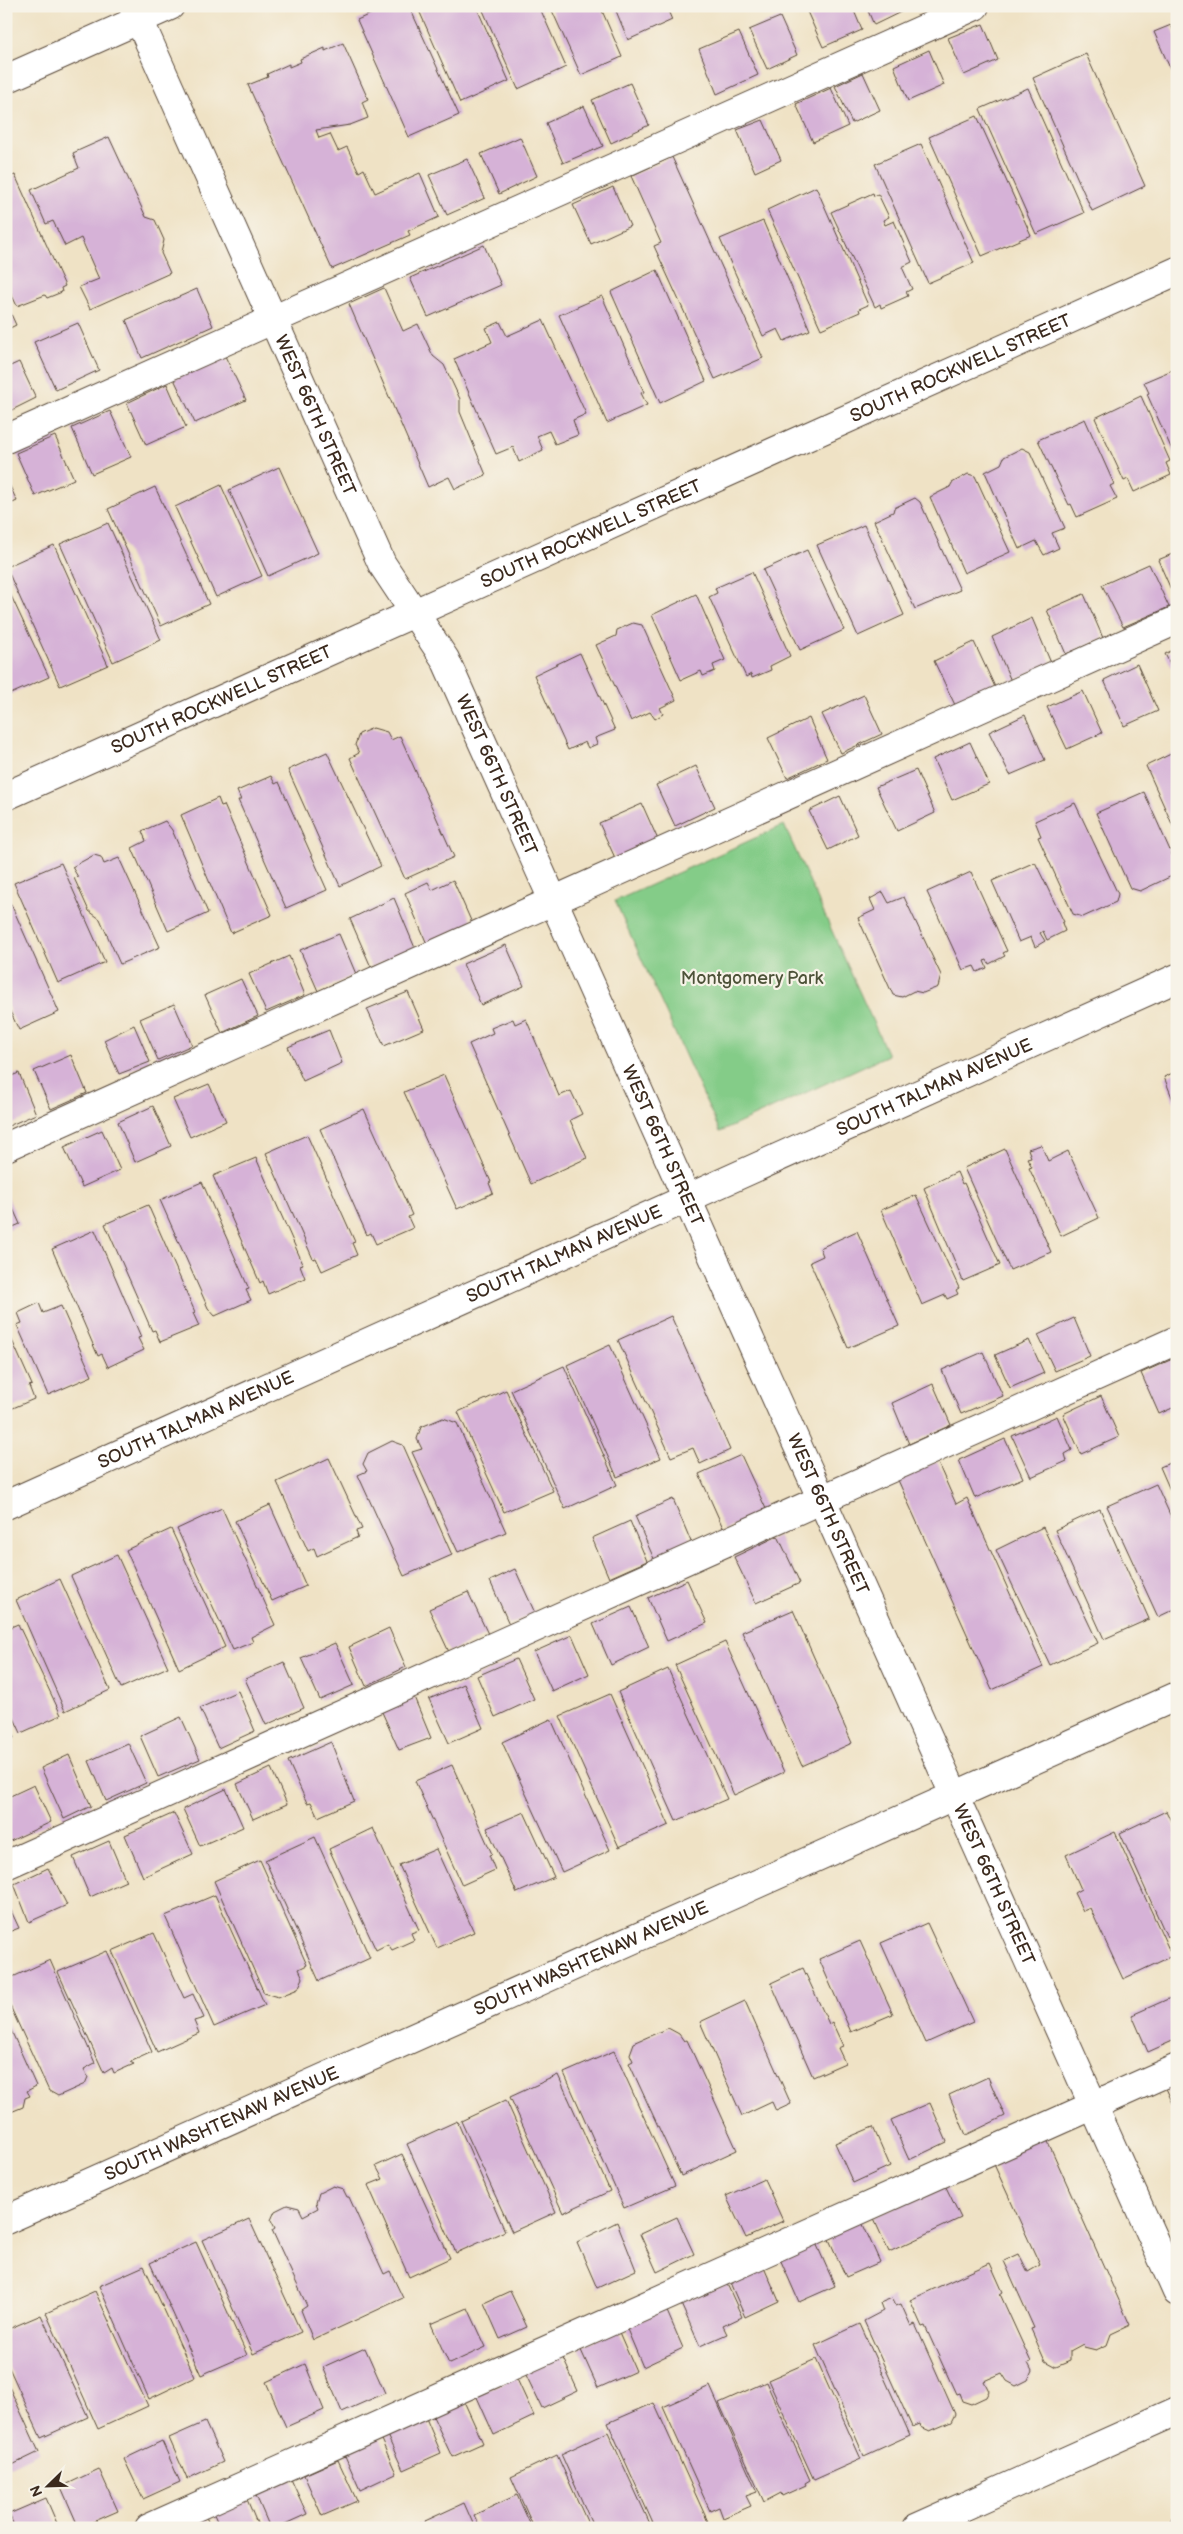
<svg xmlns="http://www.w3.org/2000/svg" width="1183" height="2534" font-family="'Balsamiq Sans',sans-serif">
<rect width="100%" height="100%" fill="#f7f3e8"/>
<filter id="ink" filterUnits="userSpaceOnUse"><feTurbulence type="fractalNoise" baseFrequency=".02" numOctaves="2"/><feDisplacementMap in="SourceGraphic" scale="10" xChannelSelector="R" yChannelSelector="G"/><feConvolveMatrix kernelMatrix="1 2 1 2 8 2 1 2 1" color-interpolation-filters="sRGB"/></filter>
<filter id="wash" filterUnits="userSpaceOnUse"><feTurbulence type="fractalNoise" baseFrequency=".0096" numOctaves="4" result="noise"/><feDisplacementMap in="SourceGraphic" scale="20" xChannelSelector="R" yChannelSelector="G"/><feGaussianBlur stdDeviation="1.12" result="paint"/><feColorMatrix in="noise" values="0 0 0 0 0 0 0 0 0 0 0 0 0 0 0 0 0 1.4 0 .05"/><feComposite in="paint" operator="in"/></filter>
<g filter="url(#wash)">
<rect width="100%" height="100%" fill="#efe2c5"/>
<path fill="#84cc88" stroke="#607b53" d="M784,825L888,1055L720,1132L615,901Z"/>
<g id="blocks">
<path fill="#d6b2d7" d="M388,6H409L459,115L409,137L357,20Z
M417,6H476L509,81L460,103Z
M481,6H539L566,67L518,89Z
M550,6H600L622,57L581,75Z
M614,6H666L672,20L628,40Z
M852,6L862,30L823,47L805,7Z
M866,6H913L874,25Z
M780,17L797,55L767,69L749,30Z
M983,24L998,60L964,75L948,38Z
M1171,25L1177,39V84L1154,32Z
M739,32L758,75L717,94L699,49Z
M343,43L368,99L362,102L368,118L350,125L316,130L319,138L330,134L338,151L347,147L359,172L364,169L375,193L420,173L439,217L408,231L410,235L332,269L248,85L268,77L267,74L289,64V67L301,62L300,59L325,48V51Z
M929,50L944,85L908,101L894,66Z
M1086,54L1145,186L1092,211L1033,78Z
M863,73L880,110L852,123L835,86Z
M630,83L649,125L611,143L592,100Z
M831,88L848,126L813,142L796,104Z
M1028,88L1084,213L1036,234L980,109Z
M584,106L603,146L563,163L546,123Z
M977,116L1031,235L982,256L929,137Z
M763,120L781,160L755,172L737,130Z
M109,137L146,217L155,220L164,240L161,253L170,273L90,309L79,287L99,279L81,238L65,246L53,221L46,224L31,190L79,168L73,153Z
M520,137L537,176L499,194L481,154Z
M921,144L974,263L928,283L875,164Z
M672,157L763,358L715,379L654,246L661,243L631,176Z
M467,159L485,198L447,215L429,175Z
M15,175L65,286L61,288L62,292L47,298L45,295L17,306L6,283V178Z
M613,187L630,226L591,244L573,205Z
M816,187L868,305L859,309L860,312L821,329L767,210Z
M873,193L874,196L878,194L889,217L883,220L885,225L894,221L912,262L902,267L912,289L906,292L908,296L881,308L880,304L875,307L831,212Z
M763,221L810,330L784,341L778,329L763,336L720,239Z
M484,245L501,285L428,317L410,278Z
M657,270L706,381L660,403L611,292Z
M384,288L403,331L418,324L433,356L444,365L460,399V412L486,475L455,489L449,477L428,487L349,304Z
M197,289L213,326L142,358L126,320Z
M602,296L644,392L641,393L647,405L607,423L559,315Z
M6,303L16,325L6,330Z
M543,320L586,414L573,420L578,435L555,444L549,431L537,436L543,450L519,462L513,447L496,454L454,359L492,342L486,328L500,322L507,336Z
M78,323L99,370L56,390L34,342Z
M225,356L246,400L195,423L174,379Z
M19,362L36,398L6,413V368Z
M1177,368V461L1147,394L1149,393L1144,382Z
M167,384L186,427L146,445L127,403Z
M1141,396L1170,461L1166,463L1171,475L1134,492L1128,479L1124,481L1095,418Z
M110,411L131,457L92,474L72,428Z
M1085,419L1114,484L1110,486L1117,499L1077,517L1071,504L1069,505L1038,440Z
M55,436L74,479L35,496L16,453Z
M1022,448L1030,452L1065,528L1052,533L1059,548L1044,555L1036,541L1019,549L985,472L1001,464L1004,457Z
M279,467L318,553L268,576L229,490Z
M968,474L975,476L1010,552L964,573L930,497L950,487L952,483Z
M6,478L17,501L6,506Z
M221,485L262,576L216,597L175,507Z
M155,487L209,604L161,626L108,509Z
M915,498L920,502L960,590L915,609L874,521L893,512L894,508Z
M108,523L161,640L113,662L60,544Z
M864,525L904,615L858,636L817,545Z
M54,545L108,665L60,686L6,567Z
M807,550L844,630L800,650L763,570Z
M1177,552V603L1158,560Z
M1149,564L1169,607L1123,627L1102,585Z
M752,572L790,656L770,666L771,670L752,678L751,674L746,677L709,597L717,593L715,588Z
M6,585L49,677L6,696Z
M696,594L725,660L713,665L715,671L703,676L701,671L681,680L652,615Z
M1084,594L1103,638L1066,654L1047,610Z
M1032,618L1051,663L1011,681L992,637Z
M633,623L642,625L676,700L660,708L663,714L655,719L650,712L631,721L596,645L616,636L617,630Z
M974,642L995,687L955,705L934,661Z
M1177,648V677L1165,654Z
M580,653L615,730L595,738L597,744L588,748L585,742L568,750L534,675Z
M1137,664L1158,711L1124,726L1104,680Z
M1083,691L1102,733L1067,749L1047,707Z
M864,695L882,734L841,753L822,714Z
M1025,715L1045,760L1010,775L989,732Z
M809,718L827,759L787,778L768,738Z
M373,728L387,732L391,740L400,736L454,857L405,879L350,758L359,753L355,745L359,734Z
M970,742L989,784L952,800L933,759Z
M1177,751V835L1146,766Z
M327,752L381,866L340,886L288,770Z
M696,766L715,807L675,826L656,785Z
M916,770L935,813L897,831L876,787Z
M271,776L275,784L279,782L327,890L286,908L238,800H241L237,791Z
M1144,792L1177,866L1174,875L1140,891L1130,888L1096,813Z
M840,796L858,835L828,850L809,811Z
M218,798L221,806L224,805L272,915L231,933L181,815Z
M1075,803L1118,894L1116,902L1083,917L1073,914L1038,837L1041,836L1035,821Z
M642,804L659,842L616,860L599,823Z
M165,821L172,830L208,913L168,931L132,848L146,841L142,831Z
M94,855L101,857L104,864L119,858L160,947L120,964L100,919L89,911L74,878L78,877L72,867Z
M1035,862L1064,922L1062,923L1065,931L1047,940L1043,931L1040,933L1045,941L1035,947L1031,937L1019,942L992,881Z
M61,863L105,962L58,983L14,883Z
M971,872L1007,951L1003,953L1005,956L989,964L987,960L984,961L987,968L977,972L974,966L963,970L927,892Z
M453,880L472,923L427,944L405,893L428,882L432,890Z
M883,892L889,903L904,897L941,975L938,987L923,993L914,991L902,997L893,995L858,918L875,910L870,899Z
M394,898L415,948L371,967L350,919Z
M6,899L11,904L59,1012L19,1030L6,1003Z
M339,934L356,974L318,991L300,950Z
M506,945L524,986L481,1005L463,964Z
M289,956L305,995L266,1012L249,974Z
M241,979L258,1016L222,1033L205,995Z
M408,992L424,1029L384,1046L367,1009Z
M174,1004L192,1045L158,1060L140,1019Z
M513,1019L515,1024L526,1019L559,1096L571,1091L582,1114L570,1120L587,1158L531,1184L469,1044L493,1033L491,1028Z
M134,1025L150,1062L119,1074L104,1040Z
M329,1030L342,1063L303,1081L288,1047Z
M71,1055L87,1093L51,1109L34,1071Z
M1177,1071V1110L1164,1077Z
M19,1073L36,1114L6,1127V1078Z
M444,1075L491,1182L489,1183L493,1193L457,1209L404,1092Z
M209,1084L226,1121L190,1137L173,1099Z
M153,1106L171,1146L135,1162L118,1122Z
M364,1109L412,1215L408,1217L413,1228L376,1244L371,1233L367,1235L320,1129Z
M102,1130L120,1170L82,1187L64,1147Z
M307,1135L355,1242L352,1243L357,1255L322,1271L316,1258L313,1259L266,1153Z
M1041,1145L1048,1161L1068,1151L1099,1218L1061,1236L1029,1168L1032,1167L1027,1158L1031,1157L1028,1149Z
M1005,1149L1051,1252L1010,1270L964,1168Z
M256,1158L303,1264L300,1265L305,1278L268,1294L263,1281L260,1283L213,1176Z
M957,1172L962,1184L964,1183L1000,1265L963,1281L924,1188Z
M202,1182L249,1289L246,1290L251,1300L215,1316L208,1308L160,1200Z
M6,1193L20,1224L6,1230Z
M916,1195L959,1288L956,1290L958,1294L947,1299L945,1295L922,1305L881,1210Z
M148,1205L195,1312L193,1313L199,1326L160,1342L155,1330L152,1331L105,1224Z
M95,1230L141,1337L138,1338L144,1350L108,1367L102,1354L98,1356L52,1249Z
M857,1231L899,1326L848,1348L810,1262L823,1256L820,1248Z
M39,1303L43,1313L61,1306L92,1376L48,1395L17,1325L22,1323L18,1313Z
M671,1316L730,1450L700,1464L693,1448L671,1457L618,1340Z
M1074,1318L1090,1356L1055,1371L1038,1335Z
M6,1327L32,1385L29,1386L34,1399L6,1411Z
M1029,1340L1044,1373L1010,1388L995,1355Z
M610,1345L661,1458L617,1477L567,1365Z
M983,1352L1003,1396L961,1414L942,1370Z
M1177,1357V1406L1159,1414L1141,1373Z
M564,1366L617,1485L565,1509L511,1390Z
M933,1384L951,1425L909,1444L892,1403Z
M506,1390L553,1491L504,1512L458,1412Z
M1101,1396L1119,1437L1081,1454L1063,1414Z
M1057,1416L1072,1450L1065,1454L1067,1461L1031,1477L1012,1436Z
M443,1418L457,1423L506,1532L458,1552L412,1452L422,1449L417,1439L421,1427Z
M1005,1439L1023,1478L975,1498L959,1460Z
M392,1441L403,1445L452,1555L404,1576L358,1475L367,1471L363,1464L368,1453Z
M741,1455L767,1511L724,1530L699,1474Z
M329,1458L362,1529L356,1531L358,1537L317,1556L314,1548L308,1551L277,1482Z
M1177,1460V1506L1160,1467Z
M937,1461L956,1504L967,1498L1043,1667L992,1690L898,1480Z
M1156,1484L1177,1530V1608L1158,1617L1107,1506Z
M673,1499L692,1544L655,1561L635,1516Z
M270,1505L306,1586L272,1601L235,1521Z
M222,1508L275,1625L251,1637L253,1642L233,1650L177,1529Z
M1100,1509L1149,1619L1104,1639L1055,1530Z
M630,1521L647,1561L609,1578L592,1538Z
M1043,1527L1098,1643L1050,1665L996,1550Z
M171,1529L225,1647L179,1669L126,1550Z
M778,1536L800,1583L756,1603L734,1557Z
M117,1555L168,1667L121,1688L71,1576Z
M515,1569L535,1613L509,1624L490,1581Z
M60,1579L110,1690L65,1711L16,1600Z
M687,1580L707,1623L667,1641L648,1598Z
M468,1592L488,1634L449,1652L429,1609Z
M631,1607L649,1647L611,1665L593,1624Z
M793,1610L852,1743L802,1766L742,1632Z
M18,1624L61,1715L21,1733L6,1701V1629Z
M389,1628L406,1667L366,1686L349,1647Z
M572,1635L589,1674L552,1691L534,1652Z
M725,1642L784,1772L734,1795L675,1665Z
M335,1643L354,1685L320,1700L301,1658Z
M516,1659L534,1699L495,1717L477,1676Z
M284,1662L304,1708L266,1725L245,1679Z
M668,1669L727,1799L676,1821L618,1692Z
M464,1684L483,1728L449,1743L429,1699Z
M238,1691L255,1731L218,1748L200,1708Z
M610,1694L669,1825L619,1847L560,1716Z
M414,1697L431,1738L399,1750L382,1712Z
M181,1717L200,1759L158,1777L140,1736Z
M551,1719L610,1850L562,1872L502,1742Z
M6,1720L14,1738L6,1741Z
M331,1742L354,1801L318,1817L311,1802L307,1803L288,1761Z
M128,1743L146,1783L106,1801L89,1761Z
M69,1755L91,1806L64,1819L41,1768Z
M452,1765L492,1854L489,1855L495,1870L462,1885L415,1781Z
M271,1768L287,1804L253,1819L237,1784Z
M34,1785L51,1822L6,1843V1798Z
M226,1789L243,1827L200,1846L183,1809Z
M1166,1811L1177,1833V1933L1167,1937L1120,1833Z
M524,1812L554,1877L517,1893L487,1828Z
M174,1813L193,1854L143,1877L125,1835Z
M373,1828L419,1930L411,1933L414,1940L392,1950L388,1944L376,1950L329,1849Z
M1115,1832L1172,1956L1123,1979L1090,1908L1083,1911L1074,1893L1081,1889L1066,1855Z
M315,1837L370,1958L319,1981L265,1860Z
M109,1841L126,1881L90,1897L73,1857Z
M436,1849L474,1932L437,1948L399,1865Z
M260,1860L307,1965L299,1969L303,1978L298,1989L278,1997L264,1993L214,1881Z
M48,1868L67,1905L29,1922L14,1884Z
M215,1895L265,2005L214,2027L165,1916Z
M6,1900L19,1928L6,1933Z
M927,1923L973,2022L926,2043L881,1943Z
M154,1933L184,1998L193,1994L204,2018L194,2021L199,2033L157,2052L112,1951Z
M860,1941L893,2014L851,2032L819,1959Z
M107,1951L152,2052L130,2062L134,2064L114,2073L112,2068L104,2073L58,1972Z
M50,1960L95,2063L84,2069L88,2077L85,2084L58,2096L49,2091L6,1997V1980Z
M803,1968L829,2024L832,2022L843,2046L838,2048L845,2063L813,2077L771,1983Z
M1177,1995V2039L1148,2052L1132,2015Z
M745,2001L791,2104L776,2111L772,2102L742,2116L700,2022Z
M6,2019L36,2086L27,2091L30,2096L25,2098L23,2107L6,2114Z
M668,2028L679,2034L684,2041L687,2040L737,2150L681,2176L629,2063L633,2061L630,2054L634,2043Z
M614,2051L675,2186L624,2208L564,2073Z
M558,2075L610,2191L563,2213L510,2097Z
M988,2077L1005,2116L966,2135L949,2095Z
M1177,2078V2112L1164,2084Z
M506,2100L556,2212L512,2232L461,2121Z
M930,2103L947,2142L909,2160L891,2120Z
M457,2121L505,2231L456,2253L407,2144Z
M873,2127L890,2166L853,2183L835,2143Z
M1045,2135L1130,2325L1111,2334L1107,2345L1096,2350L1084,2347L1083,2344L1070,2351V2361L1056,2367L1045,2361L1031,2329L1034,2328L1004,2261L1019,2254L1028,2272L1040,2265L992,2160Z
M402,2154L450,2258L409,2277L368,2185L383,2179L376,2166Z
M764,2179L783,2221L746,2238L726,2196Z
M945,2185L961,2218L889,2252L873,2217Z
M333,2186L343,2189L347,2197H349L384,2274L390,2271L403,2298L313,2340L301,2310L307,2306L272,2230L275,2228L271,2220L275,2211L287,2205L299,2208L303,2216L318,2208L316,2203L319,2193Z
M677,2217L694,2254L657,2272L640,2234Z
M249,2219L301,2332L253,2354L202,2240Z
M861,2220L880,2262L846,2277L827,2235Z
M617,2222L636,2270L597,2288L577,2242Z
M196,2242L247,2355L201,2375L150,2263Z
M816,2243L835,2286L799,2302L780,2259Z
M762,2262L779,2301L745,2317L728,2278Z
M990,2263L1003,2292L1000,2294L1031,2362L1028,2363L1032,2371L1028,2380L1016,2386L1007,2381L1002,2373L984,2381L989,2391L986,2397L971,2404L962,2401L959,2393L956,2394L925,2326L922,2327L910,2300Z
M144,2266L195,2377L149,2399L99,2286Z
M727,2284L742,2317L723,2326L727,2334L700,2346L680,2302Z
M95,2291L148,2406L98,2429L46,2313Z
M510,2291L527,2327L500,2339L484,2303Z
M892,2298L896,2306L901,2304L911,2326L915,2324L955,2414L951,2422L930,2431L921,2427L920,2424L912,2427L864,2321L883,2311L880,2303Z
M468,2308L486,2347L449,2364L431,2324Z
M666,2309L683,2348L643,2367L626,2327Z
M41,2315L88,2417L41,2438L6,2361V2330Z
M860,2324L910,2435L864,2456L815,2345Z
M618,2330L636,2371L598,2388L580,2348Z
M365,2348L385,2393L342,2412L323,2367Z
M562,2356L578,2391L542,2408L525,2373Z
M816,2359L861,2459L814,2480L768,2380Z
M305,2364L324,2410L286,2427L266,2382Z
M516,2377L534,2416L494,2435L476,2395Z
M6,2380L39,2452L6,2468Z
M766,2382L810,2480L805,2483L806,2485L782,2496L781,2493L764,2502L719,2403Z
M710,2386L757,2492L746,2496L751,2506L723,2518L719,2507L710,2511L663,2407Z
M462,2397L483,2443L452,2457L430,2410Z
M654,2403L709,2524L702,2528H655L608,2423Z
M425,2416L441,2453L403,2470L385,2431Z
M205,2422L223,2462L187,2479L169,2438Z
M608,2432L652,2528H594L561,2454Z
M378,2433L396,2473L360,2490L342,2449Z
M162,2441L180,2482L143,2499L124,2459Z
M557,2455L590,2528H534L511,2477Z
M338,2460L357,2501L322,2516L304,2475Z
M99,2469L118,2511L79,2528L61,2487Z
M290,2477L307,2514L276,2528H270L255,2493Z
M517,2495L532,2528H480L474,2515Z
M246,2497L259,2528H220L213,2512Z
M46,2498L59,2528H15L9,2514Z
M464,2503L475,2528H428L425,2521Z
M1177,2515V2528H1168L1172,2517Z
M206,2517L211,2528H181Z
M421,2523L424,2528H409Z"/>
</g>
</g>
<g filter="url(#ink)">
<use href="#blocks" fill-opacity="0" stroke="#564637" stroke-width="1"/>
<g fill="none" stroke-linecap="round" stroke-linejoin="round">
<defs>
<g id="minor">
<path id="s1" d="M133,6L382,564L445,659L1177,2292"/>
<path d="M6,79L170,6"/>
<path d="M6,439L975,6"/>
<path id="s2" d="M6,796L1177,271"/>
<path d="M6,1147L1177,620"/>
<path id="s3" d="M6,1505L1177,978"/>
<path d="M6,1865L1177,1340"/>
<path id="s4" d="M6,2220L1177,1696"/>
<path d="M149,2528L1177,2068"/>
<path d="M916,2528L1177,2411"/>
</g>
</defs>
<use href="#minor" stroke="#564637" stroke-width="30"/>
<use href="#minor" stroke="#fff" stroke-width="28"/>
</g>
</g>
<g text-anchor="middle" stroke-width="4.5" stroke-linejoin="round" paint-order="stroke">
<g font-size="18" fill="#3b2a1e" stroke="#f7f3e8">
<text dy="6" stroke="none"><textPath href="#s2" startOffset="1046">SOUTH ROCKWELL STREET</textPath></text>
<text dy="6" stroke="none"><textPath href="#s1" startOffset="448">WEST 66TH STREET</textPath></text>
<text dy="6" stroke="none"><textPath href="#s2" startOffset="641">SOUTH ROCKWELL STREET</textPath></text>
<text dy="6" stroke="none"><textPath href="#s2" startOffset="236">SOUTH ROCKWELL STREET</textPath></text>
<text dy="6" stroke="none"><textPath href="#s1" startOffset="852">WEST 66TH STREET</textPath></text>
<text dy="6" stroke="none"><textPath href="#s3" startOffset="1018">SOUTH TALMAN AVENUE</textPath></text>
<text dy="6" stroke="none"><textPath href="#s1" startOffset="1258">WEST 66TH STREET</textPath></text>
<text dy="6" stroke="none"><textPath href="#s3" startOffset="612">SOUTH TALMAN AVENUE</textPath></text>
<text dy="6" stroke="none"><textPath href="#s3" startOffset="208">SOUTH TALMAN AVENUE</textPath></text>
<text dy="6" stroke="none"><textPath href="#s1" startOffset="1662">WEST 66TH STREET</textPath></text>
<text dy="6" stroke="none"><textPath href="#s1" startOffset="2068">WEST 66TH STREET</textPath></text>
<text dy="6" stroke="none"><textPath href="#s4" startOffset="641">SOUTH WASHTENAW AVENUE</textPath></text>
<text dy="6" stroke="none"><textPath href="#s4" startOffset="236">SOUTH WASHTENAW AVENUE</textPath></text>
</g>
<g font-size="18" fill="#4d5238" stroke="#f7f3e8">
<text x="752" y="984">Montgomery Park</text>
</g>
</g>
<rect width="1183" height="2534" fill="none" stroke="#f7f3e8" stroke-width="25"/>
<g transform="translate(48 2486) rotate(247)" stroke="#f7f3e8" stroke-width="4" paint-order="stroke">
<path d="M0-4L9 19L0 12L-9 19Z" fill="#3b2a1e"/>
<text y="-8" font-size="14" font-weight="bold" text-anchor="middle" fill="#3b2a1e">N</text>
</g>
</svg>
